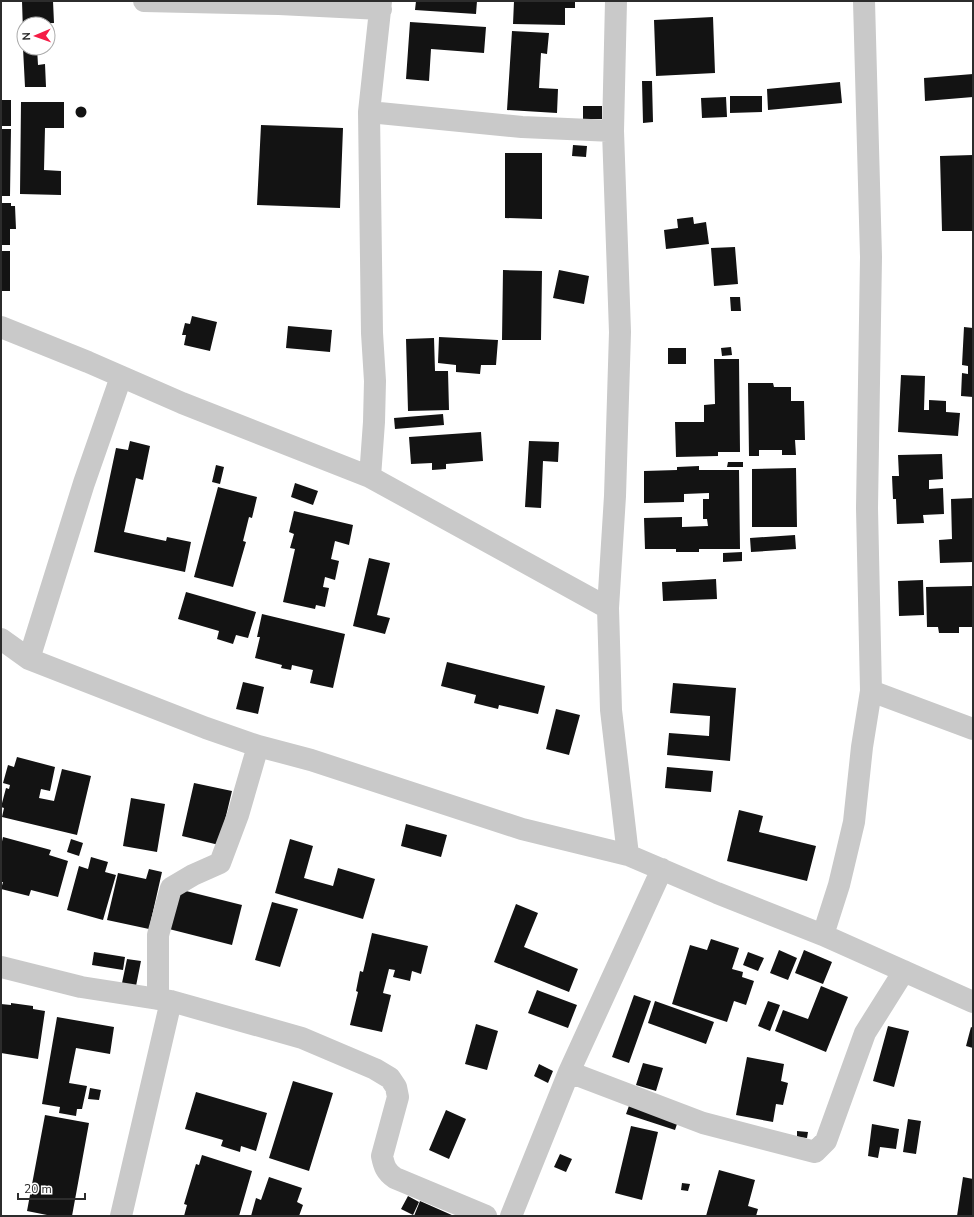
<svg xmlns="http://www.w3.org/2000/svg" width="974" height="1217" font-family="'Nunito Sans',sans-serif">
<rect width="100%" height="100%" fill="#fff"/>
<path fill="#131313" d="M22,1H53L54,23L24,24V32H23Z
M416,1H477L476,14L415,10Z
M514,1H575V8H565V25L513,24Z
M713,17L715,73L656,76L654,20Z
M410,22L486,27L484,53L431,49L429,81L406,79Z
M512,31L549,33L547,54L541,53L539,88L558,89L557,113L507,110Z
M23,48H37L38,65L45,64L46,87H25Z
M973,74V97L925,101L924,78Z
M642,81H652L653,122L643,123Z
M840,82L842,103L768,110L767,89Z
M730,96H762V112L730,113Z
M726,97L727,117L702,118L701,98Z
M1,100H11V126H1Z
M21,102H64V128H45L44,170L61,171V195L20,194Z
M583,106H602V119H583Z
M75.5 112a5.5 5.5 0 1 1 11 0a5.5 5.5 0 1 1-11 0Z
M261,125L343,128L340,208L257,205Z
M1,129H11L10,196H1Z
M573,145L587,146L586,157L572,156Z
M505,153H542V219L505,218Z
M973,155V231H942L940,156Z
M1,203H11V206H15L16,229H10V245H1Z
M693,217L694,224L706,222L709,244L666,249L664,230L678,228L677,219Z
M735,247L738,284L714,286L711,248Z
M1,251H10V291H1Z
M503,270L542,271L541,340H502Z
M559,270L589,276L584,304L553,298Z
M730,297H740L741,311H731Z
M192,316L217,322L210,351L184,345L186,335H182L185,323L190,324Z
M288,326L332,330L330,352L286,348Z
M964,327L973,328V397L961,396L962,373L968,374V366L962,365Z
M439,337L498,340L496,365H481L480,374L456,372V365L438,363Z
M434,338L435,371H448L449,410L408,411L406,339Z
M731,347L732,355L722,356L721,348Z
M668,348H686V364H668Z
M714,359H739L740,452H718V456L676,457L675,422H704V405L715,404Z
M901,375L925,376L924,410H929V400L946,401V412L960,413L958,436L898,432Z
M748,383H773L774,387H791V401H804L805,440H795L796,455H782V450H759V456H749Z
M443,414L444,425L395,429L394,418Z
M481,432L483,461L446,464V469L432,470V463L411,464L409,437Z
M130,441L150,446L143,480L136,478L124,532L166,541L167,537L191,542L185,572L94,552L116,448L128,450Z
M529,441L559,442L558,462L543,461L541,508L525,507Z
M942,454L943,479L929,480V489L943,488L944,514L923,515L924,523L897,524L896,499H893L892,476H899L898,455Z
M728,462H743V467H727Z
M216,465L224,467L220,484L212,482Z
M699,466V470H739L740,549H699V552H676V549H645L644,518L682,517V527L708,526L707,519H703V499H709V493L684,494V502L644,503V471L677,470V467Z
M796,468L797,527H752V469Z
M295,483L318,491L313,505L291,497Z
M218,487L257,497L252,518L249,517L243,541L246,542L233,587L194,577Z
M973,498V562L940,563L939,540L952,539L951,499Z
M294,511L353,525L349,545L335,541L331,559L339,561L335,580L325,577L323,587L329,588L325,607L316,605L315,609L283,602L295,549L290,548L294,534L289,532Z
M795,535L796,549L751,552L750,538Z
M742,552V561L723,562V553Z
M369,558L390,563L377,615L390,618L385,634L353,626Z
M716,579L717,599L663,601L662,582Z
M923,580L924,615L899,616L898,581Z
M973,586V627H959V633H939L938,627H927L926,587Z
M186,592L256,612L248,638L236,635L233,644L217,639L219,631L178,619Z
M262,614L345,634L333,688L310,683L313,670L292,665L291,670L281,668L282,665L255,658L260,637H257Z
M447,662L545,686L538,714L499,705L498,709L474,703L476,695L441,686Z
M243,682L264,687L258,714L236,709Z
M673,683L736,688L730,761L667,755L669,733L709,736L710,716L670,713Z
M556,709L580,715L569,755L546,749Z
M17,757L55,767L50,791L41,789L39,798L54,801L62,769L91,776L77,835L2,817L4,808L1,807L6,788L9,789L10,785L3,783L8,765L14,767Z
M667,767L713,771L711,792L665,788Z
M194,783L232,791L219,845L182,836Z
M131,798L165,804L157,852L123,846Z
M739,810L763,816L759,832L816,846L807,881L727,861Z
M406,824L447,835L441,857L401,846Z
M3,837L51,850L49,855L68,861L58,897L31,890L29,896L1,889L3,882H1V846Z
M71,839L83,843L79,856L67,852Z
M290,839L313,846L304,878L333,886L338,868L375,879L363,919L275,893Z
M91,857L108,862L105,872L116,875L103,920L67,910L79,866L88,869Z
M149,869L162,872L149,929L107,920L118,873L146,879Z
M178,889L242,905L232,945L169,929Z
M272,902L298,909L280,967L255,960Z
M516,904L538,913L524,947L578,969L569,992L494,962Z
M372,933L428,946L421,974L412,971L410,981L393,977L395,970L389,969L383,993L391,995L382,1032L350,1025L358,992L356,991L360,971L363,972Z
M711,939L739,948L732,969L743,972L742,977L754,981L746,1005L734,1001L727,1022L672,1004L690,945L707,950Z
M779,950L797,958L788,980L770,973Z
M804,950L832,962L823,984L795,973Z
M94,952L125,957L123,970L92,965Z
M748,952L764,958L758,971L743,965Z
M127,959L141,961L136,986L122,983Z
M821,986L848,997L826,1052L775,1031L783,1010L808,1019Z
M537,990L577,1005L568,1028L528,1013Z
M634,995L651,1001L629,1063L612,1057Z
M655,1001L714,1022L706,1044L648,1023Z
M768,1001L780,1005L770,1031L758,1026Z
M11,1003L33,1006V1009L45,1011L38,1059L1,1053V1004L11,1005Z
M57,1017L114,1027L110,1054L76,1048L69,1083L87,1086L82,1109H77L76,1116L59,1113L60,1107L42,1104Z
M476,1024L498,1031L487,1070L465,1064Z
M888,1026L909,1031L894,1087L873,1081Z
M971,1027L973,1028V1048L966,1046Z
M747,1057L784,1064L781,1081L788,1083L783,1105L776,1104L773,1122L736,1115Z
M643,1063L663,1068L656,1091L636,1085Z
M539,1064L553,1071L548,1083L534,1076Z
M293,1081L333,1093L309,1171L269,1158Z
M90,1088L101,1090L99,1100L88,1099Z
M196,1092L267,1113L256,1151L241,1146L240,1152L221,1146L223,1140L185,1129Z
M630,1103L679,1118L675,1130L626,1114Z
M446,1110L466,1119L449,1159L429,1150Z
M45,1115L89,1123L72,1216H52L27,1211Z
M908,1119L921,1121L916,1154L903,1152Z
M872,1124L899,1129L896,1149L880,1147L878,1158L868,1156Z
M631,1126L658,1132L642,1200L615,1193Z
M797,1131L808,1132L807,1138L797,1137Z
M560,1154L572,1159L566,1172L554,1167Z
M202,1155L252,1171L239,1216H184L187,1205L184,1204L196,1164L199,1165Z
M719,1170L755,1180L748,1206L758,1209L756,1216H706Z
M269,1177L302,1188L297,1202L303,1205L299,1216H251L256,1198L261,1200Z
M963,1177L973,1179V1216H957Z
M682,1183L690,1184L688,1191L681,1190Z
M408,1196L419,1202L413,1215L401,1209Z
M420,1201L454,1216H414Z"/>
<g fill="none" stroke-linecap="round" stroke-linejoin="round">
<path stroke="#c9c9c9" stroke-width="22" d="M144,1L279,4L381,9
M616,1L613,131L620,332L615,496L608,608L611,710L628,855
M369,112L522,127L613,131
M1,327L88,362L182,403L370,477L608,608
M370,477L374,422L375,381L372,333L369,112L381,1
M1,639L29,659L206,728L258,746L311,760L522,829L628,855L717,893L823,935L973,1002
M29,659L84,483L121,377
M871,691L973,729
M823,935L839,885L854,822L862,747L871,691L867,508L871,257L864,1
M1,967L81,987L171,1001L302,1038L375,1069L390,1078L396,1087L398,1097L382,1156C384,1166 386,1172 395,1178L486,1216
M158,999V935L171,888L193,875L220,863L238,815L258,746
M569,1072L703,1123L815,1152L826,1141L865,1033L904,971
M121,1216L171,1001
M511,1216L569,1072L662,869"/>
</g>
<rect width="974" height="1217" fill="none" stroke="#2c2c2c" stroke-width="4"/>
<g transform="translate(36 36) rotate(268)"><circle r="19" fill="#ffffff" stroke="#ababab"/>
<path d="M0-3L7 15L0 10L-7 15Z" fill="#f51c45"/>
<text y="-6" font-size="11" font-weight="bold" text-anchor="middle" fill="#2c2c2c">N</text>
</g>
<path d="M18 1193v6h67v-6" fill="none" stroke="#2c2c2c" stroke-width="2"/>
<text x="24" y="1193" font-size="12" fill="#2c2c2c" stroke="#ffffff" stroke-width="3" paint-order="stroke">20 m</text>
</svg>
